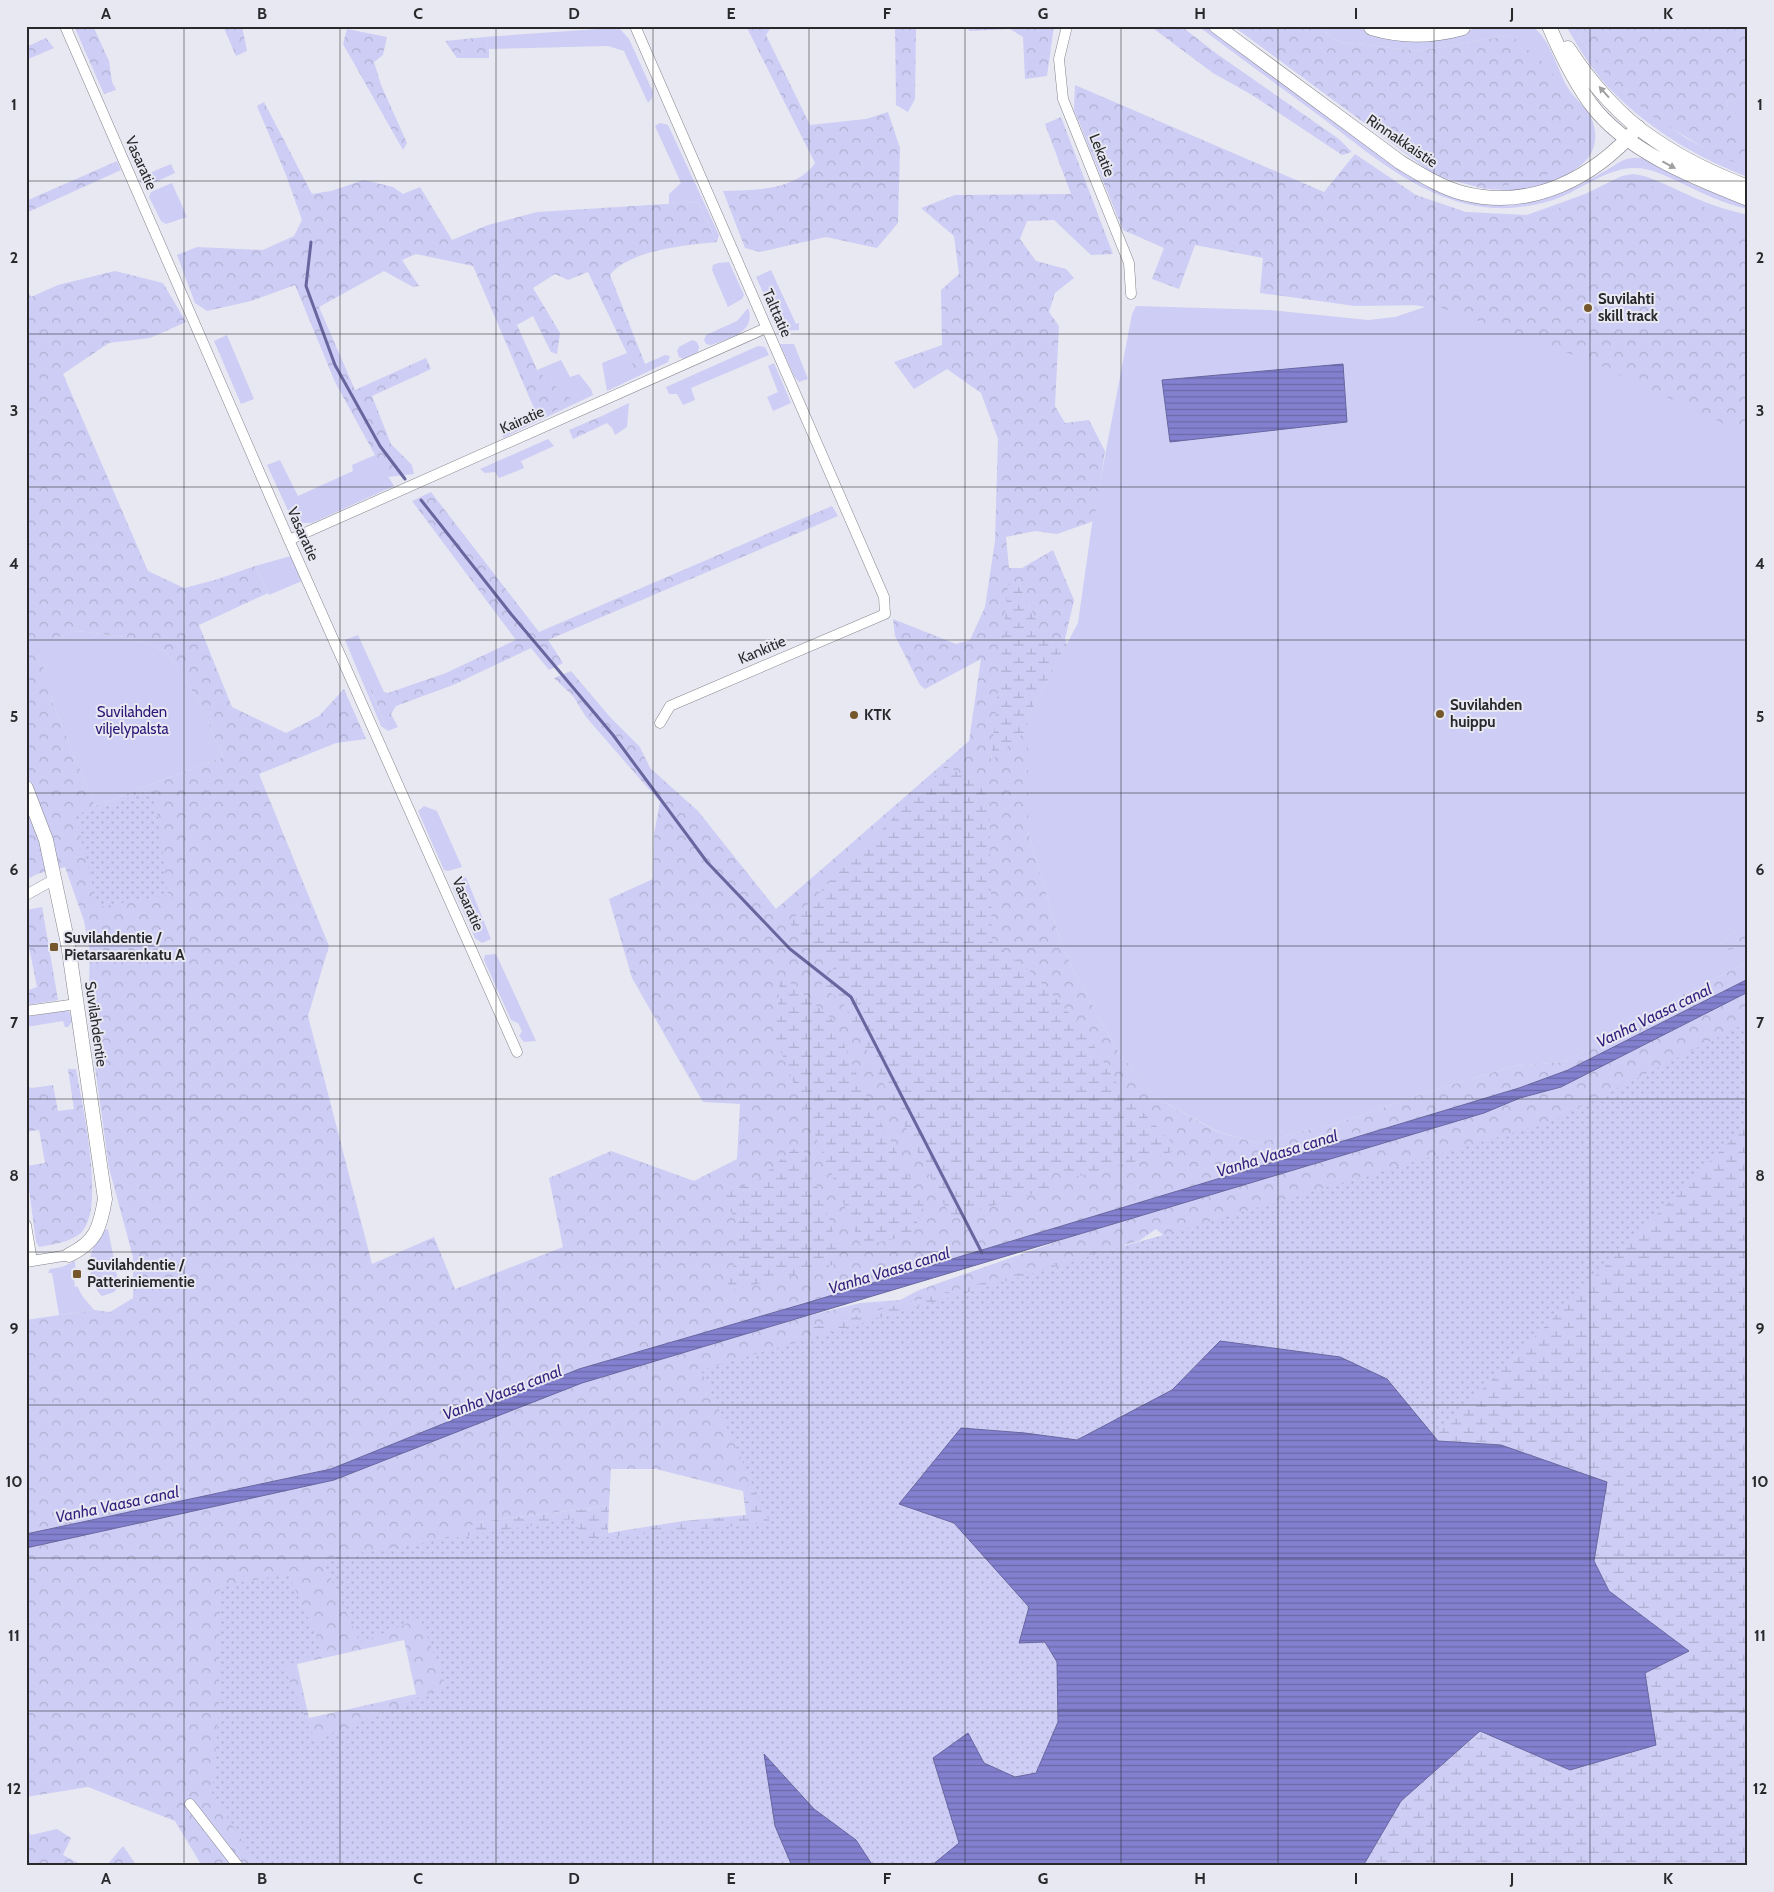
<svg xmlns="http://www.w3.org/2000/svg" width="1774" height="1892" font-family="Cabin,sans-serif">
<defs>
<pattern id="forest-crowns" width="20" height="18" patternUnits="userSpaceOnUse" patternTransform="scale(1.25)"><rect width="20" height="18" fill="#cdcdf5"/><path d="M2 6a3 3 0 1 1 6 0M12 15a3 3 0 1 1 6 0" fill="none" stroke="#b0b0d2"/></pattern>
<pattern id="wetland-marsh" width="20" height="14" patternUnits="userSpaceOnUse" patternTransform="scale(1.25)"><rect width="20" height="14" fill="#cdcdf5"/><path d="M1 5h8M5 5V1M11 12h8M15 12V8" fill="none" stroke="#b0b0d2"/></pattern>
<pattern id="park-dots" width="8" height="8" patternUnits="userSpaceOnUse" patternTransform="scale(1.25)"><rect width="8" height="8" fill="#cdcdf5"/><path d="M2 2h.1M6 6h.1" fill="none" stroke="#b0b0d2" stroke-width="1.8" stroke-linecap="round"/></pattern>
<pattern id="water-rules" width="6" height="5" patternUnits="userSpaceOnUse" patternTransform="scale(1.25)"><rect width="6" height="5" fill="#8380d0"/><path d="M0 2.5h6" fill="none" stroke="#6b69a9"/></pattern>
</defs>
<rect width="100%" height="100%" fill="#e8e8f2"/>
<path fill="#cdcdf5" d="M1198,26H1205L1383,158C1444,200 1503,221 1575,187C1585,182 1595,177 1605,171C1613,167 1623,158 1632,158C1656,156 1673,176 1694,185C1711,192 1729,198 1748,203V209C1723,204 1700,192 1677,181C1664,175 1650,168 1635,168C1608,168 1585,187 1561,197C1541,205 1516,209 1495,208C1424,204 1371,154 1317,114C1277,85 1238,56 1198,26Z
M1317,26H1359L1398,39H1439L1484,26H1532C1552,41 1556,68 1568,88C1576,101 1591,110 1594,126C1597,137 1595,149 1588,158C1577,173 1541,188 1523,189C1511,191 1497,189 1485,189L1541,179L1511,35L1419,51L1339,42Z
M1566,26H1575L1589,52L1667,125L1686,138L1719,156L1748,167V177C1700,159 1652,131 1615,94C1595,75 1580,50 1566,26Z
M612,28L620,29L629,39L653,92L652,98L648,103L624,51L608,46L489,49L485,37Z
M1748,93V136L1739,140L1726,102Z
M660,123L668,125L719,235L717,242L698,202L669,204V194L681,183L655,126Z
M171,164L175,173L149,185L141,183L140,177Z
M1633,174C1654,177 1665,185 1684,193C1705,203 1726,210 1748,215V921L1721,944L1745,947L1748,945V962L1684,994L1628,1028L1563,1062L1515,1066L1437,1089L1351,1119L1257,1143L1219,1132L1155,1097L1116,1048L1073,970L1059,937L1028,832L1027,719L1078,623L1092,524L1132,314L1136,306L1269,310L1368,320L1395,317L1425,307L1415,305L1466,212L1527,215L1585,194L1622,176Z
M172,183L187,217L166,224L161,221L149,197L151,192Z
M729,262L744,295L742,299L728,307L712,270L713,265L718,263Z
M771,270L796,324L799,323V330L782,331L779,327L756,277Z
M748,308C757,332 729,338 711,345L706,344L704,340L706,335L737,321Z
M227,335L254,399L241,404L214,341Z
M692,340L697,342L699,347L698,352L684,359L679,357L677,351L679,347Z
M780,344H794L808,379L799,382L794,376Z
M758,346L765,347L769,355L691,388L695,400L683,405L677,394H669L666,387Z
M627,353L638,375L647,369L645,364L665,355L670,356L668,362L607,391L602,363Z
M561,360L570,377L579,374L591,389L593,395L503,438L501,429L535,412L539,420L571,400L537,370Z
M774,363L791,403L773,411L767,397L778,392L768,366Z
M629,403L627,427L615,435L612,428L607,423V418L604,415Z
M548,439L554,446L521,461L524,468L499,478L495,472L485,473L480,469Z
M375,455L394,486L312,523H297L291,517L267,465L280,460L298,496L353,471L352,465Z
M291,556L302,581L269,595L255,566Z
M77,631L125,637L166,651L199,701L223,757L95,806L53,703L36,644Z
M358,635L384,692L370,690L388,731L381,726L345,640Z
M424,806L437,811L462,867L448,871L444,870L418,811Z
M466,877L491,939L482,943L475,938L453,889L454,883Z
M496,954L536,1041L524,1042L519,1036L522,1031L518,1023L511,1020L484,960L485,955Z
M66,1010L70,1013L72,1022L68,1027H65L63,1021L26,1027V1017Z
M108,1229L119,1286L114,1292L102,1296C91,1287 87,1264 92,1251C95,1243 101,1236 105,1230Z
M75,1261L76,1278L74,1279L75,1287L77,1286L83,1297L94,1310L59,1315L52,1273H48L50,1269L62,1267Z"/>
<path fill="url(#forest-crowns)" fill-rule="evenodd" d="M74,26H93L109,61L112,82L116,90L104,94Z
M223,26H242L247,51L236,56Z
M746,26H772L766,35L810,125L866,119L888,112L900,148L898,223L877,248L826,237L760,252L745,248L723,191C753,190 796,191 815,163Z
M895,26H916L915,99L908,112L896,105Z
M964,26H1054L1047,76L1025,79L1023,37L1010,29L970,31Z
M1150,26H1181L1217,54L1339,139L1352,152L1342,155L1252,95L1213,73Z
M1233,26H1317L1339,42L1419,51L1511,35L1546,65L1578,110L1590,136L1571,157L1541,179L1485,189L1436,176Z
M1575,26H1748V93L1726,102L1739,139L1748,136V167L1719,157L1653,117L1613,83L1589,52Z
M347,29L387,37L383,55L374,62L381,85L407,143L403,150L343,44Z
M485,37L489,49V58H457L445,41Z
M46,38L54,48L26,60V47Z
M1075,85L1324,192L1355,154L1416,195L1466,212L1507,217L1527,215L1586,203L1630,179L1681,196L1740,224L1748,225V435L1588,360L1433,305L1355,306L1260,293L1263,258L1195,245L1179,289L1152,279L1164,248L1123,230L1074,110Z
M264,102L312,194L331,191L364,180L393,187L403,194L420,187L452,240L488,225L537,212L698,202L717,242C687,245 629,250 610,275L647,369L638,376L588,272L568,280L555,274L533,288L560,333L557,354L551,352L533,316L517,325L537,370L572,400L539,420L473,266L416,254L402,260L419,286L413,287L384,271L319,307L355,390L426,358L431,369L372,396L391,444L412,465L414,474L387,477L335,382L295,285L251,301L207,311L195,303L177,255L197,247L263,250L294,236L302,220L286,175L257,106Z
M1061,117L1113,254L1091,255L1054,220L1027,221L1020,239L1036,261L1066,269L1074,278L1055,293L1049,312L1059,326L1055,406L1065,423L1089,420L1105,451L1094,521L1057,534L1035,531L1006,537L1009,568H1022L1053,550L1074,600L1065,639L1049,647L1018,583L991,760L1028,729V832L1059,937L1073,970L1116,1048L1155,1097L1218,1132L1257,1143L1351,1119L1437,1089L1515,1066L1563,1062L1628,1028L1684,994L1748,962V979L1568,1070L1519,1088L803,1304L579,1369L331,1469L26,1534V1320L94,1310L110,1312L133,1298V1257L109,1168L88,1016L90,952L84,921L65,867L37,874L26,880V287L31,297L58,285L115,271L163,283L186,322L150,338L109,343L63,374L148,571L184,588L215,580L255,566L268,593L199,625L232,707L286,733L319,716L344,689L366,739L336,743L259,774L329,946L308,1016L372,1264L434,1237L455,1289L563,1247L549,1178L611,1151L694,1181L737,1159L740,1104L703,1102L632,978L609,899L653,879L654,834L660,802L586,717L573,696L554,678L571,671L610,717L640,747L650,768L698,811L776,909L969,741L981,659L925,689L920,685L895,636L893,619L956,644L970,640L985,607L995,541L998,439L981,393L947,369L914,389L894,362L942,345L941,290L959,274L954,236L921,208L955,195L1071,194L1045,124ZM77,631L125,637L166,651L199,701L223,757L95,806L53,703L37,644Z
M117,161L121,170L26,213V201Z
M604,415L607,418V423L573,439L569,430Z
M431,492L539,632L832,506L838,516L548,640L563,663L549,670L531,648L453,685L396,706L391,714L398,727L388,731L370,689L388,693L446,673L516,640L412,501Z
M42,907L58,1000L26,1005V991L37,987L26,932V910Z
M1748,921V945L1745,947L1728,950L1721,944Z
M1748,992V1109L1163,1235L1156,1229L1139,1241L1124,1245L1113,1259L781,1485L743,1491L656,1469H611L609,1506L478,1522L480,1640L439,1866H202L175,1821L88,1787L26,1797V1548L334,1480L582,1383L807,1316L860,1303L900,1300L919,1290L1076,1235L1484,1113L1520,1098L1561,1087ZM404,1640L416,1694L309,1718L297,1664Z
M68,1069H76C82,1104 104,1200 84,1229C77,1241 52,1245 39,1247L36,1242L26,1166L45,1163L39,1130L26,1132V1086L32,1088L53,1085L58,1111L74,1109Z
M26,1828L31,1835L57,1829L71,1838L63,1855L84,1866H26Z
M123,1846L137,1866H104L107,1865Z"/>
<path fill="url(#wetland-marsh)" d="M1018,583L1049,646L1065,639L1067,644L1027,719L1028,729L991,761L1008,584Z
M945,766L989,786L992,942L1032,973L1084,1029L1118,1086L1179,1150L1079,1176L1068,1174L1050,1168L1053,1188L951,1218L843,1003L821,985L835,966L789,923Z
M780,974L834,1021L862,1087L924,1204L912,1235L861,1246L776,1040Z
M1748,1049V1866H1363L1401,1801L1481,1730L1569,1770L1645,1673L1689,1651L1609,1591L1594,1561L1607,1482L1501,1445L1438,1441L1387,1379L507,1757L432,1544L478,1522L609,1506L608,1533L683,1521L746,1515L743,1491L826,1401L810,1328L1299,1200L1536,1154Z
M802,1146L831,1224L840,1263L726,1292L739,1244L738,1226L723,1195L759,1179L792,1150Z"/>
<path fill="url(#park-dots)" d="M152,789L158,816L168,895L98,907L75,814L96,810Z
M1748,1022V1123L1007,1866H258L212,1794L219,1709L220,1586L288,1574L323,1650L284,1667L315,1740L446,1686L420,1618L360,1643L322,1559L572,1519L585,1539L770,1523L701,1370L1550,1122Z"/>
<path fill="url(#water-rules)" stroke="#68669f" d="M1343,364L1347,422L1170,442L1162,380Z
M1748,979V992L1561,1087L1520,1098L1484,1113L582,1383L334,1480L26,1548V1534L331,1469L579,1369L803,1304L1519,1088L1568,1070Z
M1220,1341L1340,1357L1387,1379L1438,1441L1501,1445L1607,1482L1594,1561L1609,1591L1689,1651L1645,1673L1656,1745L1570,1770L1480,1731L1401,1801L1363,1866H931L959,1843L933,1758L968,1733L984,1763L1015,1777L1036,1773L1058,1722L1057,1662L1045,1642L1019,1643L1029,1607L954,1523L899,1504L961,1428L1025,1433L1077,1440L1172,1390Z
M764,1754L814,1809L856,1840L873,1866H792L775,1826Z"/>
<g fill="none" stroke-linecap="round" stroke-linejoin="round">
<path stroke="#68669f" stroke-width="3" d="M311,242L306,286L335,365L380,446L405,479
M421,500L511,614L613,735L707,862L790,949L851,997L982,1253"/>
<defs>
<path id="street" d="M65,26L289,540L517,1052
M635,26L884,597L885,614L670,706L660,723
M1067,26L1059,59L1063,99L1129,263L1131,294
M289,540L766,328
M26,895L55,879
M26,1011L77,1004
M26,1225L32,1261
M26,1262L69,1255
M190,1804L238,1866"/>
<path id="secondary" d="M1216,26L1400,162C1420,174 1440,187 1462,193C1531,211 1594,178 1638,127
M1549,26C1560,52 1574,80 1590,103C1625,151 1695,178 1748,199
M1568,48C1590,82 1621,118 1655,140C1683,159 1716,175 1748,187
M26,788L46,840L68,944L105,1199C100,1228 96,1242 69,1255"/>
<path id="highway" d="M1373,26C1403,35 1431,34 1461,26"/>
</defs>
<use href="#street" stroke="#83838c" stroke-width="11"/>
<use href="#secondary" stroke="#83838c" stroke-width="15"/>
<use href="#highway" stroke="#83838c" stroke-width="20"/>
<use href="#street" stroke="#fff" stroke-width="10"/>
<use href="#secondary" stroke="#fff" stroke-width="14"/>
<use href="#highway" stroke="#fff" stroke-width="19"/>
</g>
<defs><path id="oneway-solid" d="M-6-.8H1V-3.2L6.5 0L1 3.2V.8H-6Z" transform="scale(1.25)"/></defs>
<g fill="#9f9fa0">
<use href="#oneway-solid" transform="translate(1604 92) rotate(-132)"/>
<use href="#oneway-solid" transform="translate(1669 165) rotate(28)"/>
</g>
<path fill="none" stroke="#29292c" stroke-width="1" stroke-opacity="0.55" d="M184,26V1866M340,26V1866M496,26V1866M653,26V1866M809,26V1866M965,26V1866M1121,26V1866M1278,26V1866M1434,26V1866M1590,26V1866M26,181H1748M26,334H1748M26,487H1748M26,640H1748M26,793H1748M26,946H1748M26,1099H1748M26,1252H1748M26,1405H1748M26,1558H1748M26,1711H1748"/>
<g fill="#75572b" stroke="#e8e8f2" stroke-width="2">
<circle cx="1588" cy="308" r="5"/>
<circle cx="1440" cy="714" r="5"/>
<circle cx="854" cy="715" r="5"/>
<rect x="49" y="942" width="10" height="10" rx="2.5"/>
<rect x="72" y="1269" width="10" height="10" rx="2.5"/>
</g>
<g text-anchor="middle" stroke-width="4" stroke-linejoin="round" paint-order="stroke">
<g font-size="15" fill="#29292c" stroke="#e8e8f2">
<text transform="translate(1402 141) rotate(34)" y="5">Rinnakkaistie</text>
<text transform="translate(1102 155) rotate(68)" y="5">Lekatie</text>
<text transform="translate(141 163) rotate(66)" y="5">Vasaratie</text>
<text transform="translate(777 313) rotate(66)" y="5">Talttatie</text>
<text transform="translate(522 420) rotate(-24)" y="5">Kairatie</text>
<text transform="translate(303 534) rotate(66)" y="5">Vasaratie</text>
<text transform="translate(762 650) rotate(-23)" y="5">Kankitie</text>
<text transform="translate(468 904) rotate(66)" y="5">Vasaratie</text>
<text transform="translate(96 1024) rotate(82)" y="5">Suvilahdentie</text>
</g>
<g font-size="15" font-weight="bold" fill="#29292c" stroke="#e8e8f2" text-anchor="start">
<text x="1598" y="304">Suvilahti<tspan x="1598" dy="17">skill track</tspan></text>
<text x="1450" y="710">Suvilahden<tspan x="1450" dy="17">huippu</tspan></text>
<text x="864" y="720">KTK</text>
<text x="64" y="943">Suvilahdentie /<tspan x="64" dy="17">Pietarsaarenkatu A</tspan></text>
<text x="87" y="1270">Suvilahdentie /<tspan x="87" dy="17">Patteriniementie</tspan></text>
</g>
<g font-size="15" fill="#2e1877" stroke="#e8e8f2">
<text x="132" y="717">Suvilahden<tspan x="132" dy="17">viljelypalsta</tspan></text>
</g>
<g font-size="16" font-style="italic" fill="#331f7d" stroke="#e8e8f2">
<text transform="translate(1654 1015) rotate(-26)" y="6">Vanha Vaasa canal</text>
<text transform="translate(1277 1153) rotate(-17)" y="6">Vanha Vaasa canal</text>
<text transform="translate(889 1270) rotate(-17)" y="6">Vanha Vaasa canal</text>
<text transform="translate(502 1392) rotate(-21)" y="6">Vanha Vaasa canal</text>
<text transform="translate(117 1504) rotate(-12)" y="6">Vanha Vaasa canal</text>
</g>
</g>
<rect width="1774" height="1892" fill="none" stroke="#e8e8f2" stroke-width="55"/>
<rect x="28" y="28" width="1718" height="1836" fill="none" stroke="#29292c" stroke-width="2"/>
<g font-size="16" text-anchor="middle" font-weight="bold" fill="#29292c">
<text x="106" y="19">A</text>
<text x="262" y="19">B</text>
<text x="418" y="19">C</text>
<text x="574" y="19">D</text>
<text x="731" y="19">E</text>
<text x="887" y="19">F</text>
<text x="1043" y="19">G</text>
<text x="1200" y="19">H</text>
<text x="1356" y="19">I</text>
<text x="1512" y="19">J</text>
<text x="1668" y="19">K</text>
<text x="14" y="110">1</text>
<text x="1760" y="110">1</text>
<text x="14" y="263">2</text>
<text x="1760" y="263">2</text>
<text x="14" y="416">3</text>
<text x="1760" y="416">3</text>
<text x="14" y="569">4</text>
<text x="1760" y="569">4</text>
<text x="14" y="722">5</text>
<text x="1760" y="722">5</text>
<text x="14" y="875">6</text>
<text x="1760" y="875">6</text>
<text x="14" y="1028">7</text>
<text x="1760" y="1028">7</text>
<text x="14" y="1181">8</text>
<text x="1760" y="1181">8</text>
<text x="14" y="1334">9</text>
<text x="1760" y="1334">9</text>
<text x="14" y="1487">10</text>
<text x="1760" y="1487">10</text>
<text x="14" y="1641">11</text>
<text x="1760" y="1641">11</text>
<text x="14" y="1794">12</text>
<text x="1760" y="1794">12</text>
<text x="106" y="1884">A</text>
<text x="262" y="1884">B</text>
<text x="418" y="1884">C</text>
<text x="574" y="1884">D</text>
<text x="731" y="1884">E</text>
<text x="887" y="1884">F</text>
<text x="1043" y="1884">G</text>
<text x="1200" y="1884">H</text>
<text x="1356" y="1884">I</text>
<text x="1512" y="1884">J</text>
<text x="1668" y="1884">K</text>
</g>
</svg>
